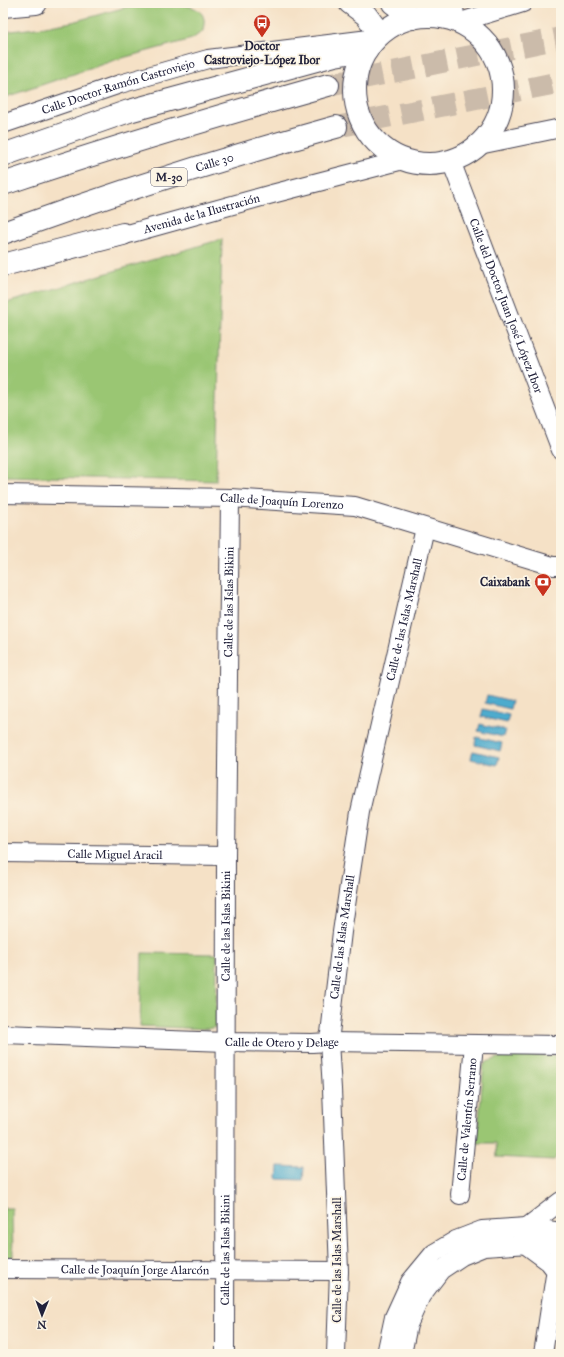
<svg xmlns="http://www.w3.org/2000/svg" width="564" height="1357" font-family="'IM FELL Great Primer',serif">
<rect width="100%" height="100%" fill="#fcf5e5"/>
<filter id="ink" filterUnits="userSpaceOnUse"><feTurbulence type="fractalNoise" baseFrequency=".025" numOctaves="2"/><feDisplacementMap in="SourceGraphic" scale="8" xChannelSelector="R" yChannelSelector="G"/><feConvolveMatrix kernelMatrix="1 2 1 2 8 2 1 2 1" color-interpolation-filters="sRGB"/></filter>
<filter id="wash" filterUnits="userSpaceOnUse"><feTurbulence type="fractalNoise" baseFrequency=".012" numOctaves="4" result="noise"/><feDisplacementMap in="SourceGraphic" scale="16" xChannelSelector="R" yChannelSelector="G"/><feGaussianBlur stdDeviation="0.9" result="paint"/><feColorMatrix in="noise" values="0 0 0 0 0 0 0 0 0 0 0 0 0 0 0 0 0 1.4 0 .05"/><feComposite in="paint" operator="in"/></filter>
<g filter="url(#wash)">
<rect width="100%" height="100%" fill="#f5e1c6"/>
<path fill="#9ac673" stroke="#5e7457" d="M141,3C158,3 201,0 204,19C205,22 203,28 203,31L192,39L115,60L3,98V32L44,27L72,22Z
M222,239L216,481L3,476V304Z
M142,953L217,954L216,1027L207,1029L140,1026Z
M507,1055L561,1056V1149L554,1160L497,1157L496,1143H477L484,1063Z
M3,1208H12L13,1257H3Z"/>
<path fill="#4eabcd" stroke="#386684" d="M487,695L512,701L510,709L485,703Z
M483,709L509,715L507,723L481,717Z
M480,724L505,730L503,737L478,731Z
M476,737L502,743L500,751L475,745Z
M473,751L499,757L497,765L471,759Z
M278,1166L304,1167L303,1180L277,1179Z"/>
</g>
<g filter="url(#ink)">
<g fill="none" stroke-linecap="round" stroke-linejoin="round">
<path stroke="#cbbbaa" stroke-width="22" stroke-dasharray="22 11" stroke-linecap="butt" d="M328,85L561,38
M336,127L561,82"/>
<defs>
<g id="street">
<path d="M454,3L455,21"/>
<path d="M418,17L426,3"/>
<path d="M460,22L523,3"/>
<path id="s1" d="M3,124L120,84L208,59L377,38"/>
<path d="M479,145L561,128"/>
<path id="s2" d="M451,161L561,450"/>
<path id="s3" d="M110,239L272,194L403,160"/>
<path id="s4" d="M3,494L230,498L355,506L553,566H561"/>
<path id="s5" d="M3,853L226,856"/>
<path id="s6" d="M3,1034L226,1042L312,1043L329,1042L561,1045"/>
<path id="s7" d="M460,1195L474,1044"/>
<path d="M527,1227L561,1232"/>
<path d="M526,1245L549,1262L556,1271"/>
<path id="s8" d="M3,1269L339,1271"/>
<path id="s9" d="M225,1354L226,856L230,498"/>
<path id="s10" d="M336,1354L339,1271L332,1089L329,1042L342,932L360,812L425,528"/>
<path d="M386,1354L394,1317L410,1282L434,1253L456,1240L482,1230L527,1227L561,1201"/>
<path d="M402,1354L408,1325L421,1296L441,1270L462,1256L484,1247L561,1242"/>
<path d="M543,1354L561,1236"/>
</g>
<path id="secondary" d="M350,3L366,15L380,34
M393,3L413,18
M3,6L36,3
M355 90a74 74 0 1 1 148 0a74 74 0 1 1-148 0Z"/>
<g id="highway">
<path d="M3,155L129,111L335,55L367,50"/>
<path d="M3,184C110,148 218,116 328,85"/>
<path id="s11" d="M3,233C113,193 224,158 336,127"/>
<path d="M3,265L123,234"/>
</g>
</defs>
<use href="#street" stroke="#423f50" stroke-width="20"/>
<use href="#secondary" stroke="#423f50" stroke-width="24"/>
<use href="#highway" stroke="#423f50" stroke-width="24"/>
<use href="#street" stroke="#fff" stroke-width="18"/>
<use href="#secondary" stroke="#fff" stroke-width="22"/>
<use href="#highway" stroke="#fff" stroke-width="22"/>
</g>
</g>
<defs>
<symbol id="bus-pin" viewBox="-11 -11 22 30"><path d="M0 17L-7.5 6A9.5 9.5 0 1 1 7.5 6Z" fill="#c8321e" stroke="#fcf5e5"/><path d="M-5-6H5V4H4V6H2V4H-2V6H-4V4H-5ZM-3.5-4V0h7V-4ZM-3.5 1.2v1.5H-2V1.2ZM2 1.2v1.5H3.5V1.2Z" fill="#fff"/></symbol>
<symbol id="bank-pin" viewBox="-11 -11 22 30"><path d="M0 17L-7.5 6A9.5 9.5 0 1 1 7.5 6Z" fill="#c8321e" stroke="#fcf5e5"/><path d="M-6-4H6V4H-6ZM0-2.3a2.3 2.3 0 1 0 0 4.6a2.3 2.3 0 1 0 0-4.6Z" fill="#fff"/></symbol>
</defs>
<g fill-rule="evenodd">
<use href="#bus-pin" x="252" y="13" width="20" height="27"/>
<use href="#bank-pin" x="533" y="572" width="20" height="27"/>
</g>
<g text-anchor="middle" stroke-width="3.5" stroke-linejoin="round" paint-order="stroke">
<rect fill="#fcf5e5" stroke="#63616e" stroke-width="1" x="151" y="168" width="36" height="18" rx="3"/>
<g font-size="11" font-weight="bold" fill="#22223b">
<text x="169" y="181">M-30</text>
</g>
<g font-size="12" font-weight="bold" fill="#22223b" stroke="#fcf5e5">
<text x="262" y="50">Doctor<tspan x="262" dy="14">Castroviejo-López Ibor</tspan></text>
<text x="530" y="586" text-anchor="end">Caixabank</text>
</g>
<g font-size="12" fill="#22223b" stroke="#fcf5e5">
<text dy="4" stroke="none"><textPath href="#s1" startOffset="121">Calle Doctor Ramón Castroviejo</textPath></text>
<text dy="4" stroke="none"><textPath href="#s11" startOffset="223">Calle 30</textPath></text>
<text dy="4" stroke="none"><textPath href="#s3" startOffset="95">Avenida de la Ilustración</textPath></text>
<text dy="4" stroke="none"><textPath href="#s2" startOffset="155">Calle del Doctor Juan José López Ibor</textPath></text>
<text dy="4" stroke="none"><textPath href="#s4" startOffset="279">Calle de Joaquín Lorenzo</textPath></text>
<text dy="4" stroke="none"><textPath href="#s9" startOffset="752">Calle de las Islas Bikini</textPath></text>
<text dy="4" stroke="none"><textPath href="#s10" startOffset="742">Calle de las Islas Marshall</textPath></text>
<text dy="4" stroke="none"><textPath href="#s5" startOffset="112">Calle Miguel Aracil</textPath></text>
<text dy="4" stroke="none"><textPath href="#s9" startOffset="428">Calle de las Islas Bikini</textPath></text>
<text dy="4" stroke="none"><textPath href="#s10" startOffset="418">Calle de las Islas Marshall</textPath></text>
<text dy="4" stroke="none"><textPath href="#s6" startOffset="279">Calle de Otero y Delage</textPath></text>
<text dy="4" stroke="none"><textPath href="#s7" startOffset="76">Calle de Valentín Serrano</textPath></text>
<text dy="4" stroke="none"><textPath href="#s9" startOffset="104">Calle de las Islas Bikini</textPath></text>
<text transform="translate(337 1260) rotate(-90)" y="4">Calle de las Islas Marshall</text>
<text dy="4" stroke="none"><textPath href="#s8" startOffset="132">Calle de Joaquín Jorge Alarcón</textPath></text>
</g>
</g>
<rect width="564" height="1357" fill="none" stroke="#fcf5e5" stroke-width="16"/>
<g transform="translate(42 1315) rotate(181)" stroke="#fcf5e5" stroke-width="3" paint-order="stroke">
<path d="M0-3L7 15L0 10L-7 15Z" fill="#22223b"/>
<text y="-6" font-size="11" font-weight="bold" text-anchor="middle" fill="#22223b">N</text>
</g>
</svg>
